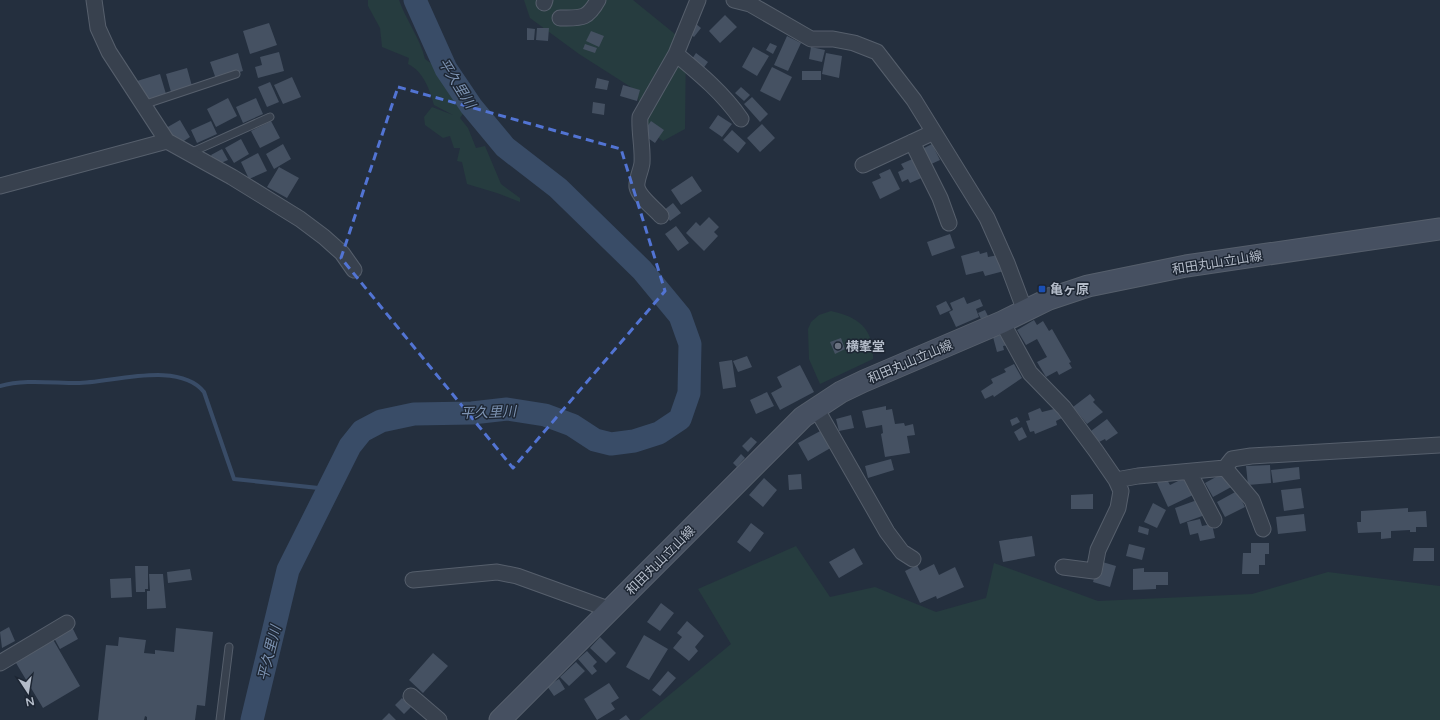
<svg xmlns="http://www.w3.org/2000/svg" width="1440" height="720" font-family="'Varela Round','Noto Sans JP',sans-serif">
<rect width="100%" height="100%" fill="#242f3e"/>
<path fill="#263c3f" d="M368,0H399C406,20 420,38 425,59C439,69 452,80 460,96C462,101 462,106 465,111L460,118L468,128L476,148L485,146L501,184L520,198V202L497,193L467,184L462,162L457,161L460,148H454L450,136L443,138L425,125L424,117L432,107L453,115L434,105C430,90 423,71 408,64L409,58L382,47L380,28L368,6Z
M524,0H633L686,43L685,129L663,141L643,127L637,91L579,54L530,18Z
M831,311C859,317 874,329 873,359L820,384L809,359L808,329L811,322L819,315Z
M796,546L830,597L875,587L936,612L986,598L994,563L1098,601L1252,594L1328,572L1440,586V720H639L731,644L698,589Z"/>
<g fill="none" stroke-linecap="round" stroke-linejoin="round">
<path stroke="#394c67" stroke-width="4" d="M0,386C24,379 52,383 77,383C111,383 179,360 204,392L234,479L328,489"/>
<path stroke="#394c67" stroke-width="23" d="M252,720L288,570L350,446L362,431L381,421L414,414L472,413L507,409L545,415L572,425L595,440L611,444L634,441L659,433L680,419L689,393L690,344L680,316L642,270L558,188L505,147L471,106L446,69L415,0"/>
</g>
<path fill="#455162" d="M725,15L737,27L720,43L709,31Z
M269,23L277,45L250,54L243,31Z
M695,23L701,28L694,37L688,32Z
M527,28L535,29L534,40H527Z
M537,28H549L548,41L536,40Z
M591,31L604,36L599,47L586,41Z
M787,36L801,43L788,71L774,65Z
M770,43L777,46L773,54L766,50Z
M585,44L597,48L595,53L583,49Z
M753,47L769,56L757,76L742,67Z
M811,47L825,50L822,62L809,59Z
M279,52L284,71L258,78L255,67L262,65L260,57Z
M238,53L243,71L216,79L210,62Z
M696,53L708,62L702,70L690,62Z
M826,53L842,56L839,78L822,74Z
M772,67L792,77L780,101L760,91Z
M187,68L192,86L171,92L166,74Z
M802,71H821V80H802Z
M160,74L166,94L144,100L137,81Z
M292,77L301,97L283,104L274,85Z
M597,78L609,81L607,90L595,88Z
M270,82L279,102L267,107L258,87Z
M623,85L640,90L637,101L620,96Z
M741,87L750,95L744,101L735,93Z
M752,97L768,114L760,122L744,104Z
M228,98L237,116L216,127L207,109Z
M256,98L263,114L243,123L236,107Z
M593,102L605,104L604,115L592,113Z
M718,115L732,124L722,137L709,128Z
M180,120L190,137L176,146L166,128Z
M211,121L217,134L197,143L191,130Z
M271,121L280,138L260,148L251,131Z
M651,121L664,130L655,143L642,134Z
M762,124L775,138L760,152L747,138Z
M732,130L746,143L738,153L723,140Z
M241,139L249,154L234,163L225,148Z
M283,144L291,159L274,169L266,154Z
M932,144L940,160L927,166L920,150Z
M222,149L228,160L216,165L211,155Z
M258,153L267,171L249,179L241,162Z
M917,157L926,176L910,183L908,179L902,182L898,172L904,169L901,164Z
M279,167L299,178L287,198L267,187Z
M890,169L900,189L880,199L872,182L881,178L879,174Z
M692,176L702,191L681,205L671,190Z
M673,203L681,213L670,221L663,211Z
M709,217L719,227L714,232L718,236L704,251L686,233L696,222L700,226Z
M676,226L689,243L678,251L665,234Z
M950,234L955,248L932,256L927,242Z
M979,251L980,254L987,252L988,257L998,255L1004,271L985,276L983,271L966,275L961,256Z
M964,297L967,304L980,299L983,306L976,309L979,317L956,327L949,312L953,310L950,303Z
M946,301L951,310L940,315L936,306Z
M985,310L988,316L981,319L978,313Z
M1034,320L1037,325L1043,321L1049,331L1052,329L1071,362L1069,363L1072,368L1059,375L1057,371L1046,377L1037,362L1047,357L1037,339L1026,345L1017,330Z
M1000,335L1001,337L1005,336L1008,345L1003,346L1004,350L997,352L993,337Z
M841,338L845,349L835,354L830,342Z
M747,356L752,367L738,372L733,361Z
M732,360L736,387L723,389L719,362Z
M1014,364L1022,378L994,397L993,395L985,399L981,391L993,383L991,379L1006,372L1004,369Z
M800,365L814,392L780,410L771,393L782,387L777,377Z
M767,392L774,406L756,414L750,400Z
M1090,394L1095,400L1093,402L1103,412L1087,424L1073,407Z
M886,406V410L892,409L895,424L904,423L905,426L913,424L915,435L907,436L910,453L885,457L881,434L883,433L882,425L866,428L862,411Z
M1040,408L1042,412L1058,408L1062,418L1056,421L1057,425L1035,434L1034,431L1030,432L1026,421L1030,420L1028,413Z
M851,415L854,428L839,431L836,419Z
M1017,417L1020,422L1012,426L1010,420Z
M1107,419L1118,433L1106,441L1105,439L1099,442L1091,431Z
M1022,427L1027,437L1019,441L1014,432Z
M824,429L834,446L808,461L798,443Z
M751,437L757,442L748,452L742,446Z
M741,454L745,458L737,467L733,463Z
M891,459L894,470L868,478L865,466Z
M1270,465L1271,483L1248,485L1246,466Z
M1299,467L1300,479L1273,483L1271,470Z
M1225,472L1233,486L1213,497L1205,483Z
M801,474L802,489L789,490L788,475Z
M1186,477L1195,494L1168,507L1157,483L1166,478L1170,485Z
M764,478L777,490L763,507L749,495Z
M1301,488L1304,508L1284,511L1281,490Z
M1237,491L1245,507L1225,517L1217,502Z
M1093,494V509H1071V495Z
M1197,500L1205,515L1180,524L1175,508Z
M1153,503L1166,510L1157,528L1144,522Z
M1408,508V512L1426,511L1427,527H1416V532H1410V530L1391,531V538L1381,539V532L1358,533L1357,522H1361V511Z
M1304,514L1306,531L1278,534L1276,517Z
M1200,519L1202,526L1212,524L1215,538L1200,541L1198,533L1190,535L1187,522Z
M751,523L764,533L750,552L737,542Z
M1139,526L1149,529L1148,535L1138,532Z
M1032,536L1035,556L1003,562L999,541Z
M1251,543H1269V554H1265V565H1259V574H1242L1243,553H1251Z
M1129,544L1145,548L1142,560L1126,556Z
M854,548L863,564L839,578L829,562Z
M1414,548H1434V561H1413Z
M1099,561L1116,566L1110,587L1093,582Z
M934,564L939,575L955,567L964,587L937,599L936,596L920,603L905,571L917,565L920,571Z
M135,566H148V589H145V592H136Z
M1144,568V572H1168V585H1156V589L1133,590V569Z
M190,569L192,580L168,583L167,572Z
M149,574H163L166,608L147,609V591H150Z
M131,578L132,597L111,598L110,579Z
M661,603L674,613L660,631L647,622Z
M687,621L704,636L695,647L698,651L689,661L673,648L682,637L677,633Z
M9,627L15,641L2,648L0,632Z
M72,627L78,639L60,649L54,638Z
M176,628L213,632L205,706L197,705L195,720H147V717L145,716L144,720H98L106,645L118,646L119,637L146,640L144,653L155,654V650L174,652Z
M644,635L668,649L649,680L626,667Z
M51,636L80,686L43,708L13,658Z
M600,637L616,653L606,663L590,648Z
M587,651L597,662L593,666L597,671L592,675L578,659Z
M433,653L448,666L423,693L409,680Z
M576,662L585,671L569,686L560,677Z
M668,671L676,678L660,696L652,690Z
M559,679L565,689L554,696L547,686Z
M609,683L619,698L611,703L615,709L597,720L584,699Z
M402,698L411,707L404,714L395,705Z
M389,713L396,720H382Z
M626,715L630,720H619Z"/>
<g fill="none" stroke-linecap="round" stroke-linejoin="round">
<defs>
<path id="service" d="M143,105L236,74
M190,153L270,117
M220,720L229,647"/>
<path id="minor" d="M94,0L98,28L109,52L167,141L232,177L300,219L324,237L342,253L354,270
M734,0L750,4L811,39H833L854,43L877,52L914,100L987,218L1007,263L1025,311
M544,3L545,0
M560,18C581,18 587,20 598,0
M676,54C700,74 723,93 741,119
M912,142L940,198L949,223
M863,165L934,132
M0,186L167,141
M661,216C654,208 639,197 637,187C636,180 641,171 642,163C643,147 639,132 640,117L676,54L698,0
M1002,322L1030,373L1064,408L1096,451L1116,480L1121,491L1118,508L1098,550L1094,571L1063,567
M816,408L887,532L902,552L913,559
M1225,468L1252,500L1263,529
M1189,472L1214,520
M1116,480L1138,476L1225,468L1232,459L1251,456L1440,445
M413,580L497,572L517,576L611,610
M0,663L67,623
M411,696L439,720"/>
<path id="secondary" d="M500,720L803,417L841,392L864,381L1002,322L1049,299L1088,286L1186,266L1440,229"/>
</defs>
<use href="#service" stroke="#565f6c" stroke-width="9"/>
<use href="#minor" stroke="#565f6c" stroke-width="17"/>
<use href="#secondary" stroke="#565f6c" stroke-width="23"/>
<use href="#service" stroke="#38414e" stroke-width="7"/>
<use href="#minor" stroke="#38414e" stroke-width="15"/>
<use href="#secondary" stroke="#465061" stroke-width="21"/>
</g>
<path fill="none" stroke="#5274d3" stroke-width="3" stroke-dasharray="8 5" stroke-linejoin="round" d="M398,87L621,149L665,291L513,468L341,258Z"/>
<rect fill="#1a4fb4" stroke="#1d2633" stroke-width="1.5" x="1038" y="285" width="8" height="8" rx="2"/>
<circle fill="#6b7280" stroke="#1d2633" stroke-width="1.5" cx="838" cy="346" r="4"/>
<g text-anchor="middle" stroke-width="3" stroke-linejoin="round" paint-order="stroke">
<g font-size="13" fill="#b4bcc9" stroke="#1d2633">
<text transform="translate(1217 262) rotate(-9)" y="5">和田丸山立山線</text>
<text transform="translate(910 361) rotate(-23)" y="5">和田丸山立山線</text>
<text transform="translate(660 560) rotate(-45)" y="5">和田丸山立山線</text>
</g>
<g font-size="13" font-weight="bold" fill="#b4bcc9" stroke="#1d2633" text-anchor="start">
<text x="1050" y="294">亀ヶ原</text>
<text x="846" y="351">横峯堂</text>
</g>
<g font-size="14" font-style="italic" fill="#7c92b1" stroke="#1d2633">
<text transform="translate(457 83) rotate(58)" y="5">平久里川</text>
<text transform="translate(488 412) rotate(-2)" y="5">平久里川</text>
<text transform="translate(269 653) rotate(-76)" y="5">平久里川</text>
</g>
</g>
<g transform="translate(28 692) rotate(168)" stroke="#1d2633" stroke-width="3" paint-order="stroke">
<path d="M0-3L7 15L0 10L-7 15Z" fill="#b4bcc9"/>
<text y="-6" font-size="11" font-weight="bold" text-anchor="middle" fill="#b4bcc9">N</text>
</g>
</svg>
